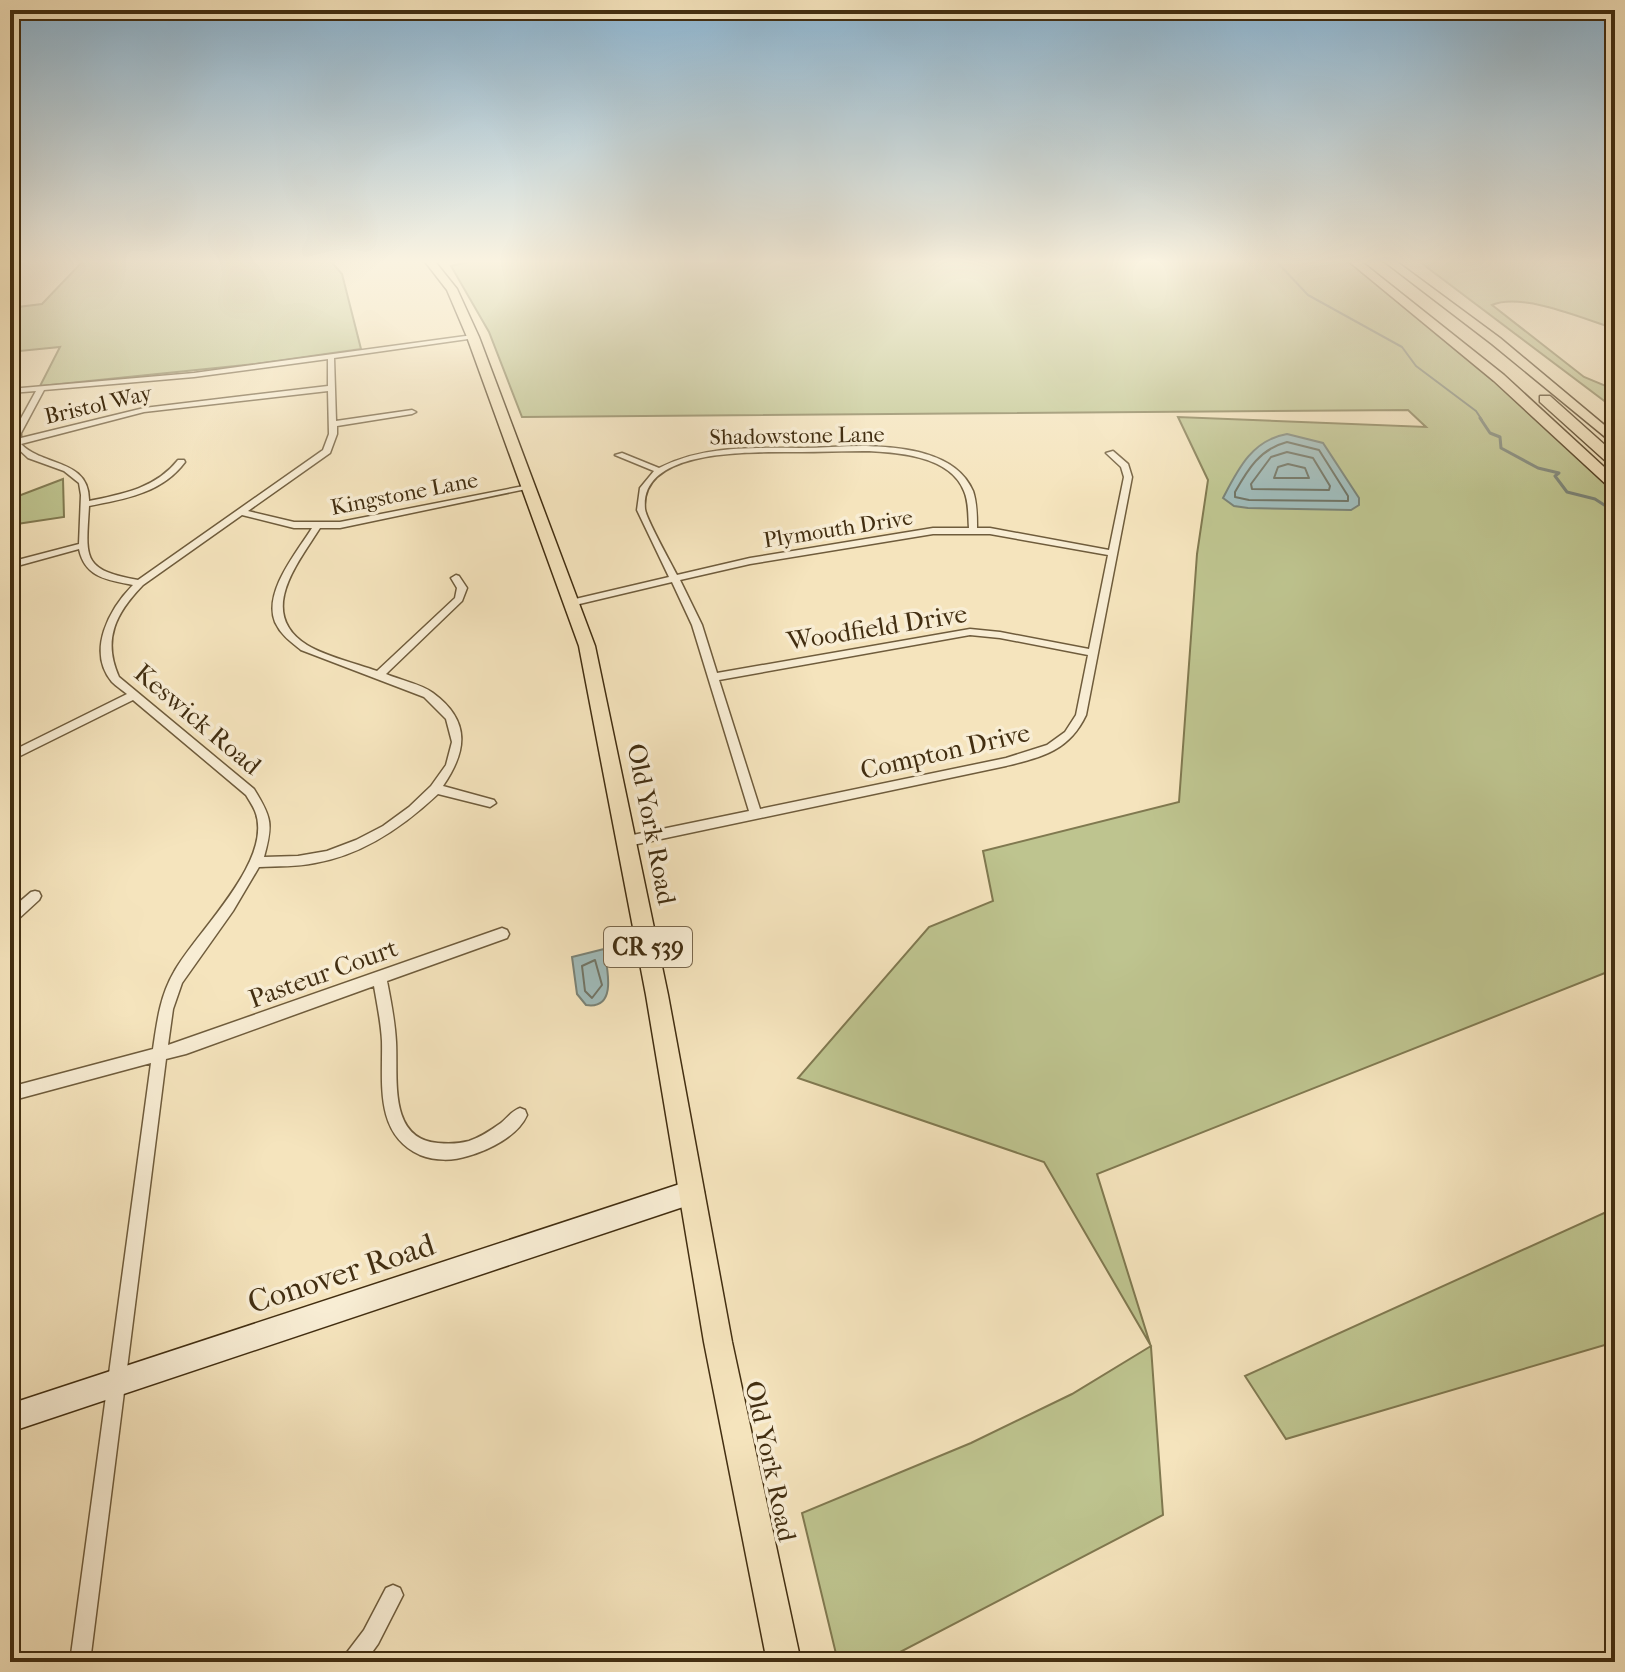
<svg xmlns="http://www.w3.org/2000/svg" width="1625" height="1672" font-family="'IM FELL French Canon',serif">
<rect width="100%" height="100%" fill="#f5e4bd"/>
<filter id="stains"><feTurbulence type="fractalNoise" baseFrequency=".0025" numOctaves="4"/><feColorMatrix values="0 0 0 0 .2 0 0 0 0 .09 0 0 0 0 .02 0 0 0 .5 -.17"/></filter>
<radialGradient id="worn" r=".72"><stop offset=".6" stop-color="#630" stop-opacity="0"/><stop offset="1" stop-color="#630" stop-opacity=".3"/></radialGradient>
<path fill="#bec48f" stroke="#807950" stroke-width="2" d="M85,259H329L342,274L361,349L255,364L40,386L60,347L10,352V308L42,304Z
M481,259H1354L1469,348L1615,479V969L1097,1174L1151,1347L1163,1515L881,1662H838L802,1513L971,1443L1072,1394L1151,1346L1044,1162L798,1078L929,927L993,901L983,851L1179,802L1197,554L1208,480L1178,417L1426,427L1408,410L522,417L489,332L451,266Z
M1416,259H1615V329C1585,319 1521,292 1492,305L1584,377L1606,386L1615,396V409Z
M63,479L64,517L10,525V494L21,495Z
M1615,1208V1342L1286,1439L1245,1376Z"/>
<path fill="#a0bcbb" stroke="#7a8377" stroke-width="2" d="M1287,434L1323,443L1359,498V505L1351,510L1248,508L1234,506L1223,498C1238,469 1252,440 1287,434Z
M604,949C607,968 618,1010 586,1005L577,994L572,957Z"/>
<g fill="none" stroke-linecap="round" stroke-linejoin="round">
<path stroke="#717566" stroke-width="2" d="M1287,442L1319,450L1348,496V501L1249,500L1235,497V492C1248,469 1260,449 1287,442Z
M1287,452L1313,458L1330,486L1329,490L1252,489L1251,484L1271,457Z
M1288,464L1305,468L1309,478H1274L1278,467Z
M595,960L602,985L592,998L585,991L582,966Z"/>
<path stroke="#7a8377" stroke-width="2" d="M1274,259L1308,295L1402,347L1416,366L1476,411L1482,420"/>
<path stroke="#7a8377" stroke-width="3" d="M1480,418L1490,433L1500,437L1501,448L1538,468L1559,473L1555,476L1567,492L1595,499L1615,512"/>
<defs>
<path id="street" d="M473,335L475,336V338L334,358L336,421L412,410L416,412L412,414L337,426V434L330,453L248,511L294,522H340L529,485V489H526L340,528H320C298,563 256,613 307,645C325,656 357,664 377,671L455,598L457,588L451,578L456,575L459,576L467,588L462,601L386,674C400,680 421,684 433,693C471,721 467,751 443,786L494,800L496,803L490,807L438,794C404,826 363,855 315,863C297,867 278,866 259,867L233,911L182,983L173,1009L168,1045L502,928L507,930L509,934L507,938L387,981C391,1001 395,1022 396,1042C398,1079 388,1139 438,1143C449,1144 458,1144 469,1141C481,1137 491,1130 501,1123C508,1117 512,1111 520,1108L525,1110L527,1115C518,1136 489,1150 468,1156C453,1161 435,1161 420,1155C374,1134 383,1082 382,1041C381,1022 377,1004 374,986L186,1054L166,1059L90,1662H70L151,1063L10,1101V1087L153,1049C157,1022 160,996 174,972C196,932 275,860 255,811C253,806 249,800 246,795L133,700L10,761V752L127,694C122,690 116,686 112,682C86,651 110,608 133,585C108,580 85,578 79,549L10,568V562L79,544L81,495L79,483L64,471L28,458L13,444V433L36,391L10,393V389L194,373ZM328,359V386L144,408L21,438V433L44,390L194,377ZM328,391L329,434L323,450L138,580C81,570 86,558 89,506C125,499 162,493 185,462L184,460H178C156,488 123,494 89,501C90,459 44,467 21,444L144,412ZM242,515L294,528H312C297,552 263,592 275,622C281,635 291,642 301,650L424,697L446,719L452,742L446,765L431,786L409,807L383,826L356,840L327,851L298,856L264,857C273,824 272,818 254,789L119,677C102,639 116,613 143,585Z
M863,446C900,447 956,451 973,491C977,503 977,516 977,528H990L1109,550L1124,477L1121,467L1106,453L1113,451L1128,464L1132,477L1086,715C1069,751 1042,757 1006,766L628,846L624,844L622,841L624,838L628,836L749,811L692,625L672,582L571,606L566,603L571,600L669,577L637,510L640,488L654,471L615,455L622,453L659,468C703,445 753,448 800,448C821,448 842,446 863,446ZM863,451C895,452 950,455 964,491C969,502 968,516 969,528H933L750,558L677,575C671,563 646,519 645,509C639,445 762,453 801,452C822,452 842,451 863,451ZM933,534H990L1108,555L1089,649L1000,632L970,629L717,673L702,625L680,580L750,564ZM970,635L1000,638L1088,655L1076,715L1065,732L1047,745L1006,758L760,809L719,680Z
M35,891L39,892L41,896L39,900L15,922L10,923V910L31,892Z
M393,1585L400,1588L403,1595L378,1644L365,1662H342L345,1655L364,1630L386,1588Z"/>
<path id="secondary" d="M692,1180L700,1184L704,1192L700,1200L692,1204L10,1432V1404Z"/>
<path id="primary" d="M423,259H433L457,289L479,337L595,646L668,995L732,1342L801,1662H767L704,1342L646,995L579,646L467,337L447,290Z"/>
<path id="highway" d="M1346,259H1358L1504,375L1615,477V490L1610,488L1494,381Z
M1381,259H1393L1500,338L1615,434V445L1492,344Z
M1540,396H1550L1615,454V466L1610,465L1540,402Z"/>
</defs>
<use href="#street" stroke="#6f5c3c" stroke-width="3"/>
<use href="#secondary" stroke="#422e11" stroke-width="3"/>
<use href="#primary" stroke="#422e11" stroke-width="3"/>
<use href="#highway" stroke="#422e11" stroke-width="3"/>
<use href="#street" fill="#f8edd4" fill-rule="evenodd"/>
<use href="#secondary" fill="#f8edd4" fill-rule="evenodd"/>
<use href="#primary" fill="#f5e4bd" fill-rule="evenodd"/>
<use href="#highway" fill="#f5e4bd" fill-rule="evenodd"/>
</g>
<linearGradient id="sky" x2="0" y2="1"><stop stop-color="#8bb7d6"/><stop offset="0.53" stop-color="#faf3e1"/><stop offset="1" stop-color="#faf3e1" stop-opacity="0"/></linearGradient>
<rect width="1625" height="493" fill="url(#sky)"/>
<g text-anchor="middle" stroke-width="7" stroke-linejoin="round" paint-order="stroke">
<g font-size="22" fill="#422e11" stroke="#f8edd4">
<text transform="translate(98 404) rotate(-13)" y="8">Bristol Way</text>
<text transform="translate(797 435) rotate(-1)" y="8">Shadowstone Lane</text>
<text transform="translate(404 493) rotate(-11)" y="8">Kingstone Lane</text>
<text transform="translate(838 528) rotate(-9)" y="8">Plymouth Drive</text>
</g>
<rect fill="#f8edd4" stroke="#79674c" stroke-width="2" x="604" y="927" width="88" height="40" rx="6"/>
<g font-size="24" font-weight="bold" fill="#422e11">
<text x="648" y="955">CR 539</text>
</g>
<g font-size="26" fill="#422e11" stroke="#f8edd4">
<text transform="translate(877 627) rotate(-9)" y="9">Woodfield Drive</text>
<text transform="translate(198 719) rotate(40)" y="9">Keswick Road</text>
<text transform="translate(945 751) rotate(-13)" y="9">Compton Drive</text>
<text transform="translate(652 824) rotate(79)" y="9">Old York Road</text>
<text transform="translate(323 973) rotate(-20)" y="9">Pasteur Court</text>
<text transform="translate(771 1461) rotate(78)" y="9">Old York Road</text>
</g>
<g font-size="32" fill="#422e11" stroke="#f8edd4">
<text transform="translate(341 1273) rotate(-18)" y="11">Conover Road</text>
</g>
</g>
<rect width="1625" height="1672" fill="none" stroke="#f5e4bd" stroke-width="40"/>
<rect x="12" y="12" width="1601" height="1648" fill="none" stroke="#422e11" stroke-width="4"/>
<rect x="20" y="20" width="1585" height="1632" fill="none" stroke="#422e11" stroke-width="2"/>
<rect width="100%" height="100%" filter="url(#stains)"/>
<rect width="100%" height="100%" fill="url(#worn)"/>
</svg>
